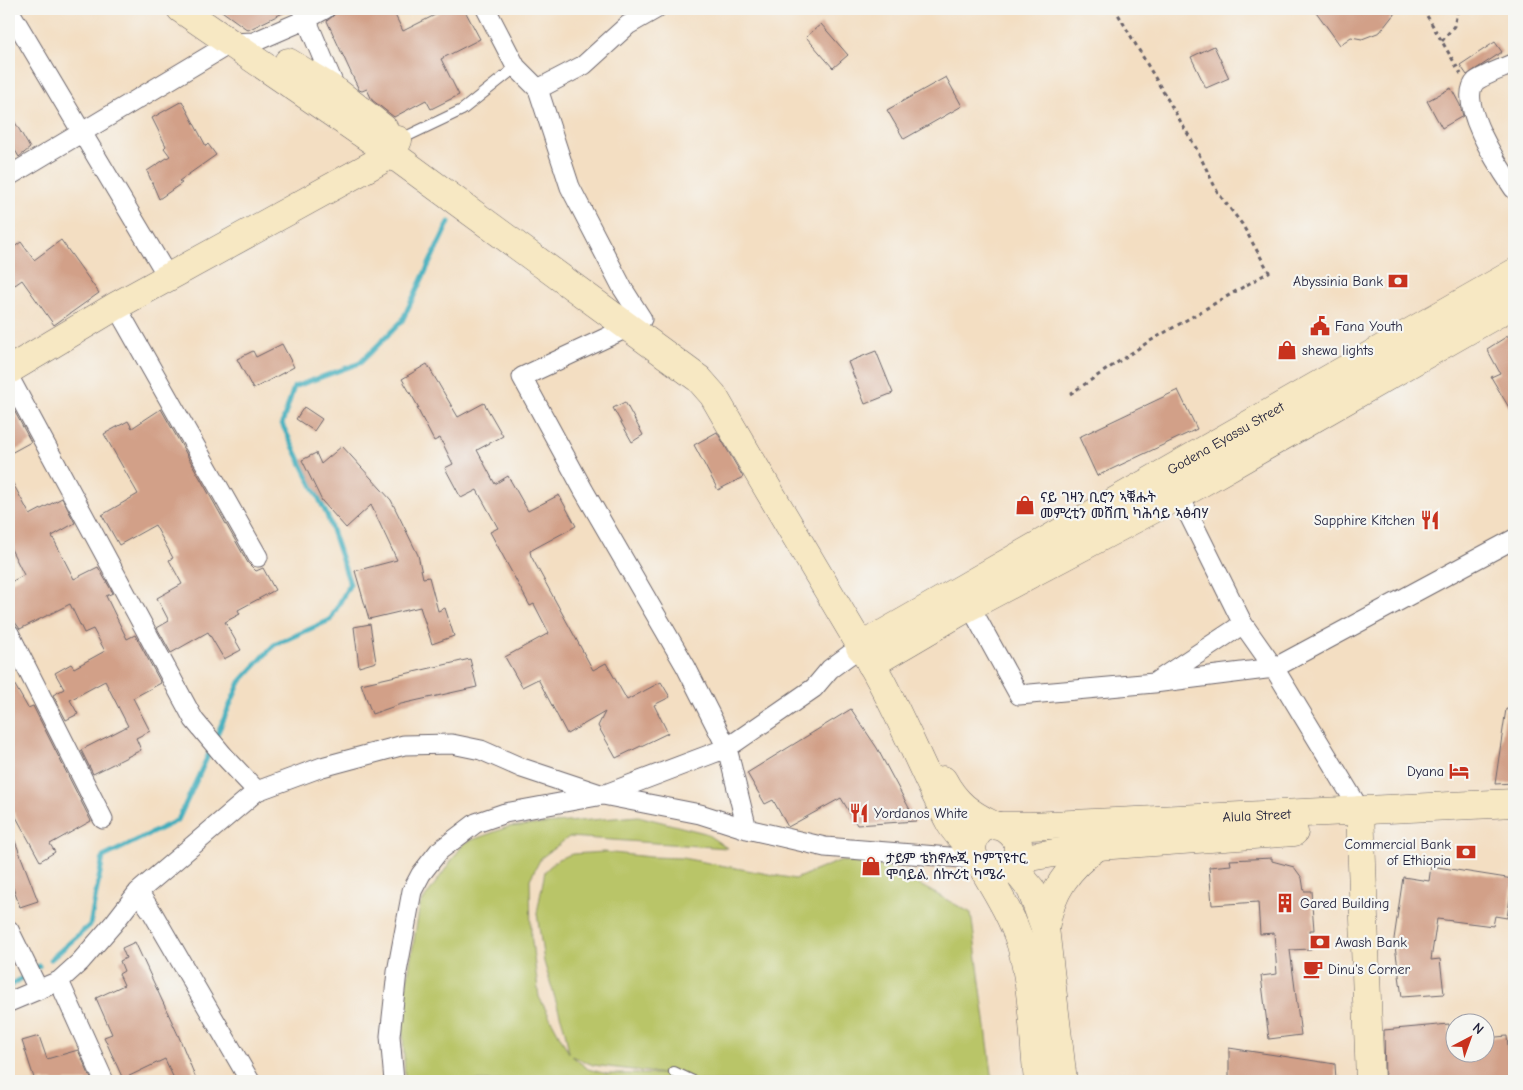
<svg xmlns="http://www.w3.org/2000/svg" width="1523" height="1090" font-family="'Comic Neue','Noto Sans Ethiopic',sans-serif">
<rect width="100%" height="100%" fill="#f6f6f2"/>
<filter id="ink" filterUnits="userSpaceOnUse"><feTurbulence type="fractalNoise" baseFrequency=".02" numOctaves="2"/><feDisplacementMap in="SourceGraphic" scale="10" xChannelSelector="R" yChannelSelector="G"/><feConvolveMatrix kernelMatrix="1 2 1 2 8 2 1 2 1" color-interpolation-filters="sRGB"/></filter>
<filter id="wash" filterUnits="userSpaceOnUse"><feTurbulence type="fractalNoise" baseFrequency=".0096" numOctaves="4" result="noise"/><feDisplacementMap in="SourceGraphic" scale="20" xChannelSelector="R" yChannelSelector="G"/><feGaussianBlur stdDeviation="1.12" result="paint"/><feColorMatrix in="noise" values="0 0 0 0 0 0 0 0 0 0 0 0 0 0 0 0 0 1.4 0 .05"/><feComposite in="paint" operator="in"/></filter>
<g filter="url(#wash)">
<rect width="100%" height="100%" fill="#f3dec2"/>
<path fill="#b9c567" stroke="#6e7451" fill-rule="evenodd" d="M638,816L705,833L727,848L569,837L541,858L530,879L531,934L539,997L569,1053L565,1031L544,962L537,913L545,871L558,859L572,854L604,852L650,857L682,858L795,879L839,861L885,866L971,913L993,1081H405L402,1010L420,905L464,843L508,827ZM572,1056L593,1065L664,1074H607L588,1069Z"/>
<g fill="none" stroke-linecap="round" stroke-linejoin="round">
<path stroke="#3fadbc" stroke-width="5" d="M215,739L240,682L274,645L330,620L350,584L327,515L282,424L294,387L360,363L402,321L449,222
M51,959L90,925L103,857L178,820L212,747
M9,987L39,966"/>
</g>
<g id="blocks">
<path fill="#d2a088" d="M219,9H291L248,30Z
M336,9H392L403,31L447,9H464L480,39L441,59L459,95L431,109L426,100L394,117L372,100L367,89L362,91L359,90L327,21L334,15Z
M1314,9H1398L1380,32L1362,39L1351,37L1340,45Z
M821,24L848,55L833,68L806,37Z
M1495,42L1502,52L1467,75L1460,65Z
M1214,46L1229,78L1206,88L1191,57Z
M946,77L962,106L904,139L887,110Z
M1451,88L1460,105L1463,116L1442,128L1427,101Z
M182,101L206,146L208,144L216,155L179,181L182,183L159,199L147,171L170,156L164,148L166,146L152,118Z
M9,112L30,148L19,157L9,140Z
M61,240L99,293L54,325L22,280L15,285L9,276V251L21,242L34,260Z
M1514,332V416L1491,377L1500,373L1487,349Z
M282,344L294,367L253,389L237,359L253,351L256,357Z
M876,351L893,393L865,404L848,362Z
M427,364L458,417L484,403L503,436L477,450L495,484L508,476L528,511L559,495L576,526L530,551L531,556L593,670L606,663L627,700L661,682L670,697L654,705L668,733L616,758L598,726L605,712L567,734L538,679L522,687L505,657L549,633L534,604L530,606L490,532L498,528L477,490L461,498L445,468L453,464L440,438L434,441L417,408H419L402,379Z
M1178,390L1197,429L1097,476L1079,437Z
M9,401L31,442L9,454Z
M625,402L643,435L632,442L613,408Z
M304,407L322,419L314,431L296,419Z
M161,409L248,563L256,571L263,568L275,590L238,610L240,614L225,622L241,650L224,659L208,632L171,653L157,628L169,621L157,598L182,584L169,560L173,558L155,525L119,545L102,515L138,494L104,434L128,421L132,428Z
M717,432L743,477L718,490L694,445Z
M342,446L391,500L418,555L423,578L429,577L438,611L445,608L454,636L432,644L420,607L369,619L355,571L397,560L371,505L346,528L322,501L302,460L316,453L321,464Z
M9,476L30,515L62,498L75,523L52,536L74,579L98,567L113,593L106,596L127,639L135,635L161,683L133,698L150,731L136,738L141,750L93,774L81,750L128,726L105,681L70,700L78,714L66,720L53,695L64,689L55,673L71,664L74,668L105,651L93,629L84,633L70,604L20,629L9,614V583L24,575L9,545Z
M370,624L376,662L359,667L354,627Z
M470,659L477,687L401,704L372,714L361,684Z
M9,675L28,708L33,706L91,821L50,844L55,852L40,861L9,804Z
M851,709L877,748L916,821L857,825L841,798L788,827L773,800L765,804L747,773Z
M1506,709L1514,710V783L1495,784Z
M10,828L38,901L20,907L9,877Z
M1272,858V861L1294,867L1302,878L1304,891H1311L1314,930H1310L1311,949L1290,950L1301,1035L1269,1039L1261,976L1277,974L1274,933L1260,934L1258,902L1212,905L1209,867L1231,865L1230,860Z
M1431,866L1513,879L1507,918L1495,916L1493,926L1437,919L1431,960L1440,959L1444,994L1402,997L1394,939L1403,877L1429,881Z
M135,942L179,1037L197,1081H175L165,1059L123,1079L104,1037L112,1034L96,998L124,985L119,974L124,971L120,961L126,958L122,948Z
M1449,1024L1450,1041L1456,1040V1052H1486V1038L1507,1036L1511,1081H1385L1384,1030Z
M39,1036L47,1059L78,1050L92,1081H35L22,1041Z
M1229,1048L1335,1064L1336,1081H1229Z"/>
</g>
</g>
<g filter="url(#ink)">
<use href="#blocks" fill-opacity="0" stroke="#6b646a" stroke-width="1"/>
<g fill="none" stroke-linecap="round" stroke-linejoin="round">
<defs>
<path id="lane" d="M399,140L462,110L516,67
M674,1072L693,1081"/>
<path id="street" d="M302,9L337,92
M486,9L516,67L538,89L570,187L623,289L642,319
M9,10L168,277
M1514,63C1504,68 1484,75 1476,81C1455,101 1501,170 1514,189
M538,89L584,65L628,25L656,9
M9,176L231,43L254,42L307,19L325,9
M116,306L258,557
M629,327L522,377L584,491L686,667L727,748L747,829
M9,377L194,720L224,756L257,791
M1174,485L1243,624L1274,668L1360,810
M970,606L1019,695L1154,683L1274,668L1514,539
M9,633L103,819
M1157,681L1243,624
M138,892L152,912L250,1081
M9,930L38,989
M59,981L104,1081
M9,1002L59,981L80,962L114,923L138,892L257,791L322,767L404,745L452,744L481,750L522,768L603,795L700,814L747,829L825,847L974,859
M394,1081L390,1036L397,972L412,891L421,874L439,851L476,823L505,813L603,795L727,748L814,688L830,669L860,647"/>
<g id="secondary">
<path d="M181,9L392,154L699,379L713,395C765,485 818,574 871,663C901,714 922,771 950,823C956,834 967,842 972,853C986,883 1020,876 1018,843C1005,816 972,821 972,852"/>
<path d="M288,62L337,92L384,129"/>
<path d="M9,370L116,306L392,154L398,140"/>
<path id="s1" d="M860,647L1514,273"/>
<path d="M871,664L970,606L1180,495L1514,304"/>
<path d="M943,780C955,803 970,814 993,825"/>
<path d="M1360,810L1370,1081"/>
<path id="s2" d="M1001,826H1030L1514,803"/>
<path d="M1017,859L1098,846L1294,832"/>
<path d="M1012,866L1031,889L1045,928L1063,1081"/>
<path d="M984,870C998,894 1013,918 1021,945C1033,988 1033,1037 1038,1081"/>
<path d="M1045,928C1051,892 1068,867 1098,846"/>
</g>
</defs>
<use href="#lane" stroke="#6b646a" stroke-width="12"/>
<use href="#street" stroke="#6b646a" stroke-width="21"/>
<use href="#secondary" stroke="#6b646a" stroke-width="29"/>
<path stroke="#6b646a" stroke-width="3" stroke-dasharray="4 4" stroke-linecap="butt" d="M1423,9L1461,74
M1442,41L1454,26L1458,9
M1070,394L1145,344L1269,272L1242,224L1218,193L1196,148L1115,9"/>
<use href="#lane" stroke="#fff" stroke-width="10"/>
<use href="#street" stroke="#fff" stroke-width="19"/>
<use href="#secondary" stroke="#f7e8c3" stroke-width="28"/>
</g>
</g>
<defs>
<symbol id="bank-bare" viewBox="-9 -9 18 18"><path d="M-6-4H6V4H-6ZM0-2.3a2.3 2.3 0 1 0 0 4.6a2.3 2.3 0 1 0 0-4.6Z" fill="#c8321e" stroke="#f6f6f2" stroke-width="2.5" paint-order="stroke"/></symbol>
<symbol id="civic-bare" viewBox="-9 -9 18 18"><path d="M-.6-6.5H3V-4.5H.6V-3L4-1V1h2V6H-6V1h2V-1L-.6-3ZM-1.2 2.5V6h2.4V2.5Z" fill="#c8321e" stroke="#f6f6f2" stroke-width="2.5" paint-order="stroke"/></symbol>
<symbol id="shop-bare" viewBox="-9 -9 18 18"><path d="M-5-2.5h2.3a2.7 3.5 0 0 1 5.4 0H5L5.5 6h-11ZM-1.5-2.5h3a1.5 2.3 0 0 0-3 0Z" fill="#c8321e" stroke="#f6f6f2" stroke-width="2.5" paint-order="stroke"/></symbol>
<symbol id="restaurant-bare" viewBox="-9 -9 18 18"><path d="M-5-6h1v4h1v-4h1v4h1v-4h1v5L-1.5 .5V6h-2V.5L-5-1ZM5-6V6H3V1.5H1.5Q1.5-4 5-6Z" fill="#c8321e" stroke="#f6f6f2" stroke-width="2.5" paint-order="stroke"/></symbol>
<symbol id="hotel-bare" viewBox="-9 -9 18 18"><path d="M-6-4.5h1.5V1H6V5H4.5V3h-9V5H-6ZM-4 0a1.8 1.8 0 1 1 3.6 0ZM.5 0V-2.5h3Q6-2.5 6 0Z" fill="#c8321e" stroke="#f6f6f2" stroke-width="2.5" paint-order="stroke"/></symbol>
<symbol id="building-bare" viewBox="-9 -9 18 18"><path d="M-4-6H4V6H1V3H-1V6H-4ZM-2.5-4.3h1.7v1.8h-1.7ZM.8-4.3h1.7v1.8H.8ZM-2.5-1h1.7V.8h-1.7ZM.8-1h1.7V.8H.8Z" fill="#c8321e" stroke="#f6f6f2" stroke-width="2.5" paint-order="stroke"/></symbol>
<symbol id="cafe-bare" viewBox="-9 -9 18 18"><path d="M-5.5-4.5H6V0H3Q3 3.5 0 3.5H-2.5Q-5.5 3.5-5.5 0ZM3-3.2v2h1.7v-2ZM-6 4.5H4V6H-6Z" fill="#c8321e" stroke="#f6f6f2" stroke-width="2.5" paint-order="stroke"/></symbol>
</defs>
<g fill-rule="evenodd">
<use href="#bank-bare" x="1384" y="267" width="28" height="28"/>
<use href="#civic-bare" x="1306" y="312" width="28" height="28"/>
<use href="#shop-bare" x="1273" y="336" width="28" height="28"/>
<use href="#shop-bare" x="1011" y="491" width="28" height="28"/>
<use href="#restaurant-bare" x="1416" y="506" width="28" height="28"/>
<use href="#hotel-bare" x="1445" y="757" width="28" height="28"/>
<use href="#restaurant-bare" x="845" y="799" width="28" height="28"/>
<use href="#bank-bare" x="1452" y="838" width="28" height="28"/>
<use href="#shop-bare" x="857" y="852" width="28" height="28"/>
<use href="#building-bare" x="1271" y="889" width="28" height="28"/>
<use href="#bank-bare" x="1306" y="928" width="28" height="28"/>
<use href="#cafe-bare" x="1299" y="955" width="28" height="28"/>
</g>
<g text-anchor="middle" stroke-width="4.5" stroke-linejoin="round" paint-order="stroke">
<g font-size="14" fill="#22223b" stroke="#f6f6f2" text-anchor="start">
<text x="1383" y="286" text-anchor="end">Abyssinia Bank</text>
<text x="1335" y="331">Fana Youth</text>
<text x="1302" y="355">shewa lights</text>
<text x="1040" y="502">ናይ ገዛን ቢሮን ኣቑሑት<tspan x="1040" dy="16">መምረቲን መሸጢ ካሕሳይ ኣፅብሃ</tspan></text>
<text x="1415" y="525" text-anchor="end">Sapphire Kitchen</text>
<text x="1444" y="776" text-anchor="end">Dyana</text>
<text x="874" y="818">Yordanos White</text>
<text x="1451" y="849" text-anchor="end">Commercial Bank<tspan x="1451" dy="16">of Ethiopia</tspan></text>
<text x="886" y="863">ታይም ቴክኖሎጂ ኮምፕዩተር,<tspan x="886" dy="16">ሞባይል, ሰኵሪቲ ካሜራ</tspan></text>
<text x="1300" y="908">Gared Building</text>
<text x="1335" y="947">Awash Bank</text>
<text x="1328" y="974">Dinu's Corner</text>
</g>
<g font-size="14" fill="#22223b" stroke="#f6f6f2">
<text dy="5" stroke="none"><textPath href="#s1" startOffset="421">Godena Eyassu Street</textPath></text>
<text dy="5" stroke="none"><textPath href="#s2" startOffset="256">Alula Street</textPath></text>
</g>
</g>
<rect width="1523" height="1090" fill="none" stroke="#f6f6f2" stroke-width="30"/>
<g transform="translate(1470 1038) rotate(41)"><circle r="24" fill="#f6f6f2" stroke="#a1a1a9"/>
<path d="M0-4L9 19L0 12L-9 19Z" fill="#c8321e"/>
<text y="-8" font-size="14" font-weight="bold" text-anchor="middle" fill="#22223b">N</text>
</g>
</svg>
